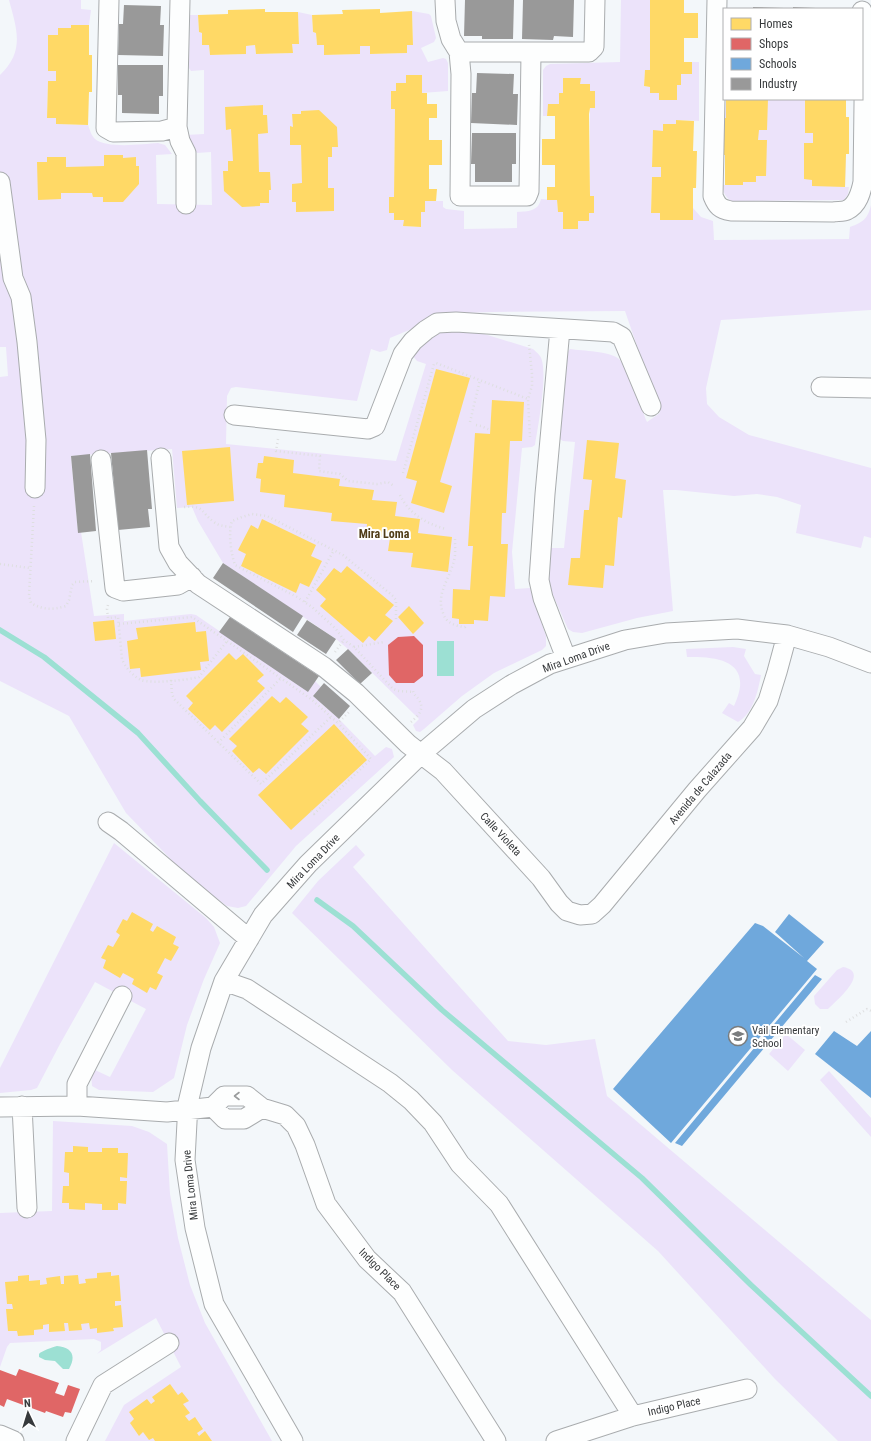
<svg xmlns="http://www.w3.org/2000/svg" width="871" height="1441" font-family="'Roboto Condensed',sans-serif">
<rect width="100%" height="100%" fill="#f3f7fa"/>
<path fill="#ece3fa" d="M9,0H81V9L91,10L89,25H72L71,28L58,35H48V71H56V81H48L47,117L56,118V124L88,125C90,130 91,135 95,139C107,149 143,144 158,143L165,145L172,154L156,155L157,204L212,205L211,152L197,153L186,135L204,134V70L191,71L189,68L190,15H198L199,32L202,33V45H209L210,55L245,54L246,46L255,45L256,54L292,53V44H299L298,12L312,15L313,32L316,33L317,45H324V55L360,54V46H370V54L407,53V45L413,44L412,11L429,14L431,16L436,38L434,42L421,48L428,62L443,58L446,59L448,63V91L422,93L406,83H396V91L391,92V108L395,109L394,197H389V213H394V220H404V226L421,227V212H425V201H443V207L446,209L464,211V229L517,228V212C528,211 538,212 541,199L557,200L558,212H563V229H578V221H589V213H594V196H590V91L580,84V78H563V93H559V104H548L547,116H543V70L546,66L550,64L620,62L621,0H650V70H645L644,86L650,87V93H659V100H677V85H681V74H692V62H699V121L676,120V124H663V131H653L652,166L661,167V177H652L651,213H660V220H692L693,208L701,217L713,221L714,240L849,239L850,227C864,222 868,218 871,205V310L721,320L706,388L707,404L719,417L749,435L871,468V538L864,536L861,548L796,533L801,505L777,497L757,494L734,496L676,490H663L673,611L637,618L582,633L573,632L568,629L548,584V548H564L575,442L563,441L558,438L566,374L567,353L570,349C583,351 609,351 619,359C627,366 642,410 647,422L660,413L625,311L490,312L438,314L426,319L414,328L390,338L387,350L380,352L371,349L357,401L236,387L231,388L227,396L226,444L396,461L426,364L417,361L413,356L425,341L438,334L455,328L468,329L533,349C535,351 538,353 540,356C549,369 538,427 535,445L532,447L522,448L512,552L515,589L530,588L546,636V646L542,650L494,673L462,696L424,729L420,732L416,731L413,725L419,719L348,649L336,639L223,563L198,521L192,507L177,508L172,449L71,456L78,532H81L94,616L124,614V621L191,614L196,615L308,692L315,681L321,687L313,696L339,719L375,756L386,747L392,749L394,757L296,846L246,906L238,908L227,906L188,877L126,813L69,716L0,681V377L8,376L6,347H0V75C25,51 17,30 9,0Z
M726,99H846V117H849V154H846L845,187H849L848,194L844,200L731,201C725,196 723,193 723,185H725V155H722Z
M733,647L746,649L744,656L755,674L761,675C758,691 753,714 738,722L722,713L729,703L734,706C754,663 722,656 687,657L686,649Z
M114,843L206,918L214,927L220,943L204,979L187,1025L174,1078L153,1092L99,1090L92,1086L91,1073L95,1070L110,1077L146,1009L95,982L60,1044L37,1088L31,1090L0,1093V1068Z
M356,845L365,855L353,867L508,1041L546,1045L595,1039L607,1096L871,1320V1441H838L775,1379L658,1251L452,1070L292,913L318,881Z
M843,967C871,972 837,1000 828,1009H820L815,1004L814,996L837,970Z
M786,1034L805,1050L788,1071L769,1054Z
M829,1071L871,1118V1137L820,1080Z
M53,1121L132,1126L149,1132L167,1144L170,1194L178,1238L190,1285L205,1323L272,1441H105L124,1405L181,1367L156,1318L97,1354L101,1350V1342L94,1339L10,1343L7,1347L0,1367V1213L52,1211Z"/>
<path fill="#9ce0d3" d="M437,641H454V676H437Z
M57,1346C71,1347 77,1355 69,1369H63L55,1361L45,1360L39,1357V1354C41,1351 53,1347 57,1346Z"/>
<path fill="#ffd966" d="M650,0H684V13H698V38H684V62H692V74H681V85H677V100H659V93H650V87L644,86L645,70H650Z
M265,9V12H298L299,44H292L293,53L256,54L255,45L246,46V54L210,55L209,45H202V33L199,32L198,15L228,14V10Z
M380,9V13L412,11L413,45H407V53L370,54V46H360V54L324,55V45H317L316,33L313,32L312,15L343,14L342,10Z
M71,25H89V55H92V92H89L88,125L56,124V118H47L48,81H56V71H48V35H58V28H71Z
M406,75H422V93H427V104H437V118H429V140H442V165H429V189H437L436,201H425V212H421V227L403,226L404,220H394V213H389V197H394L395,109H391V91H396V83H406Z
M563,78H581L580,84H590V91H595V108H590L589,114L590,196H594V213H589V221H578V229H563V212H558L557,200H547V187H555V165H542V139H555V116H547L548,104H559V93H563Z
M726,99H768L767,130H759L758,140H767L766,176H756V182H743V185H725V155H722L723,118H726Z
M805,99H846V117H849V154H846L845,187L812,186V180L804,179V143H813V133H805Z
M263,105V115H267L268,133L258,134L259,172H270L271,190H269V203H260V206L242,207L224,191L223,171H228V161H233L231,129L226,130L225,107Z
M319,110L337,127L338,147H332V157H328V188H334V211L296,212V202H292V184L302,183L301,145H290V126L293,127L292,114H301V111Z
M676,120L694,121L693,151H697L696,188H693V220H660V213H651L652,177H661V167H652L653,130L663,131V124H676Z
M104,155H123V158L136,157V166H139V184L123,202H103V197H93L92,193H61V199L38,200L37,162H47V157H66V167L104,166Z
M436,369L470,378L440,482L452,486L444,513L411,503L417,481L406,478Z
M492,400L524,402L522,441H510L506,513H502L501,544H508L505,597L490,596L488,621L474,620V624H459V619L452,618L453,589L470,590L473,546H468L475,433L490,434Z
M587,440L619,443L615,478L626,480L622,518L618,517L614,566L605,565L603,588L568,585L571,558H580L584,510H589L592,480L583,479Z
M230,447L234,501L187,505L182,451Z
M264,456L294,460L293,473L340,479L339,486L374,490L372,500L397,502L395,516L420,519L418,533L452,537L448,572L411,567L413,553L388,551L390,538L366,535L367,524L331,521L332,513L284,507L285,495L260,492L261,479L256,478L258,463H263Z
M262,519L316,545L311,556L322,561L309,587L300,583L296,593L241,566L246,554L238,550L251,525L258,529Z
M347,566L394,605L385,615L393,621L375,641L369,636L363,643L320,606L326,599L316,590L334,568L341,573Z
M409,606L424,623L413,634L398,617Z
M114,620L116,639L95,641L93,622Z
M195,622L196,632L206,631L209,661L200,662L201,670L141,677L140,668L130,669L127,641L138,639L136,628Z
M229,653L236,660L243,654L264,675L257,681L265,688L222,732L215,725L210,730L188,709L193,703L186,696Z
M272,696L280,703L286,697L308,717L301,724L309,731L266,774L259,768L253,773L232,751L237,746L229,739Z
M334,724L367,760L291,830L258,795Z
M132,912L153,924L150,930L153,932L157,926L176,937L173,944L179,947L171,961L165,958L157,973L163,976L156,990L150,987L147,993L132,984L134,979L123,973L120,978L103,968L106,960L101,958L108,945L113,947L120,935L116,932L123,919L127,921Z
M73,1146L88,1147V1152H102V1148H118V1153H128L127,1178L120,1177V1181H127L126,1204L118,1203V1210H102V1204L85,1203V1210L69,1209V1203H62L63,1186H69V1173L64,1172L65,1152H73Z
M111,1272V1276L119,1275L121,1301H115V1306L121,1305L123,1327L113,1328L114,1331L97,1333V1328L90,1329L89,1323L81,1324L82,1330L69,1331L68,1323H64L65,1331L49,1332V1324L43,1325V1329L34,1330V1335L18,1336L17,1331H8L6,1309H13L12,1304H7L5,1282L18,1281V1276L29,1275V1281L40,1280V1285L47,1284L46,1278L60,1276L61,1284H64V1276L78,1275L79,1284L86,1283L85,1279L97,1278V1273Z
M170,1384L178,1395L182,1392L189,1401L183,1404L190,1413L185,1416L189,1421L195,1417L203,1429L197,1433L199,1436L205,1431L212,1441H155L153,1438L149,1440L143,1432L139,1436L130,1423L134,1419L129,1412L147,1399L151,1404L155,1401L152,1397Z"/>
<path fill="#e06666" d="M414,636L423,645V676L414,683H396L389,675L388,645L398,637Z
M19,1369L59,1383L55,1393L64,1396L68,1385L80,1389L71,1413L65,1412L63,1417L46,1411L45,1413L7,1399L4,1407L0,1405V1370L16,1376Z"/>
<path fill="#6fa8dc" d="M789,914L824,942L807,961L817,969L671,1143L613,1089L755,923L763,926L804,958L775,932Z
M815,975L822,979L682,1146L675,1143Z
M834,1031L857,1046L871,1031V1098L815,1054Z"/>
<path fill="#999" d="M465,0H514L513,39H482V36H464Z
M523,0H574L573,37L554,36L553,40L522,39Z
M124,5L161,6L160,25H164L163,56L118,55L119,24H123Z
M753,7L784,8V9H753Z
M793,7L816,8V9H793Z
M118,65H163V96H159V114L122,113V95H118Z
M477,73L514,74L513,94H518L517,125L471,123L472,93H476Z
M472,133H516V164H512V182H475V164H471Z
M147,450L152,509H148L150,527L118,530L111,453Z
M90,454L96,531L78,533L71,456Z
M223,563L303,616L293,632L213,578Z
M230,617L319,676L308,692L219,632Z
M307,620L336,639L326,654L297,635Z
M348,649L372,673L360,684L336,660Z
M324,683L350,706L339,719L313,696Z"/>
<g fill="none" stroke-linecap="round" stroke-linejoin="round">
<path stroke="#9ce0d3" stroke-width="5.5" d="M0,630L44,657L138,733L200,801L267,870
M317,900L353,926L442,1010L642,1178L751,1285L871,1396"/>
<defs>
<path id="minor" d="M109,0L106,128L113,132L162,131L177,127
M180,0L177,127L180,141L186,153V204
M445,0L446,21L451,39L459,52L461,74L460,196H527L529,191L531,53
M717,0L713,196C717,206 720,209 731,211L833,212C837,211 843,212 847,210C858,205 861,192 863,182L865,26L862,11
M459,52H589L594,47L595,0
M0,182L13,278L21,297L27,342L36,440L35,488
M560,329L545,494L539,580L543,598L566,658
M821,387L871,388
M234,415L368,429L375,426L403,354L413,341L426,330L437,323L456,322L613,332L622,337L651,406
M161,458L169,547L178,563L198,584L324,667L356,693L408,744L443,771L541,878L559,903L567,911L580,915L592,914L602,905L697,790L752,728L768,701L777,672L787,635
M101,460L115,588L123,591L178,585L192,577
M108,822L121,831L249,939
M224,981L247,989L390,1083L411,1100L433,1123L460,1164L499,1204L633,1416
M22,1106L27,1208
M77,1106V1084L122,996
M0,1107L77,1106L167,1112L213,1107L224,1096H247L262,1108L285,1115L296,1126L305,1145L326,1204L367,1259L402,1292L496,1441
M213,1107L225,1119H244L262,1108
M0,1435L14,1441
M76,1441L103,1385L169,1343
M293,1441L214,1304L195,1228L185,1160L188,1103L201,1048L224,981L263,915L308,864L421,754L474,709L511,685L550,664L625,640L666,633L737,629L787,635L829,647L871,663
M556,1441L633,1416L747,1389"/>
</defs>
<use href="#minor" stroke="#a9acae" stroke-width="21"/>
<path stroke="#dedfe0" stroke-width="2.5" stroke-dasharray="1 3" stroke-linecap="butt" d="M529,345L532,374V386L528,399L530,437
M470,422L480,380
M476,425L481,426L490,430
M278,439L276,451L320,456L319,471L340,474L348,481L377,484L388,482L394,486
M403,473L434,364L436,363L528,399
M400,495C409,514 427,524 446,529
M34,506L29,595L31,603C43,610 53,610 66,606L69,600L72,585L75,582L95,581
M184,507C205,505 200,512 214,522C219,526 224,526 230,527
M455,539C455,548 456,556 453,564C448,581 436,595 443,613C446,623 455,626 465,627L467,624
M0,564L30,568
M305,602L334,550
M108,605L107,609L108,618L118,617L122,659C125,667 133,676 141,680C150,684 189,680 199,677L227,641
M396,619V600L393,596L343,555L267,516L252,514L242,517L232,521C228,532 231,554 235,565L297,597L312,607L336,629L344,640L354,647L393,689L399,691L413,692
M119,624L192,617L311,699L338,723L349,712
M354,647L384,642
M335,652L344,640
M171,680L172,694L174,699L261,784L331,717
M411,722C418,716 425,709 419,700C416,695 413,695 413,689
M218,743L281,678
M311,811L314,814L371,759L338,723
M846,1022L867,1009L871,1011"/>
<use href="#minor" stroke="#fdfefe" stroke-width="19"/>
</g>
<defs><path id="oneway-chevron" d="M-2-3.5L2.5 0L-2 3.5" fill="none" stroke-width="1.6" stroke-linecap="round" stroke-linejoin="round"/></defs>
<use stroke="#9a9c9d" href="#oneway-chevron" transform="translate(237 1096) rotate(180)"/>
<defs>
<symbol id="school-ring" viewBox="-11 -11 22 22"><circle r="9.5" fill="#fff" stroke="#797c7e" stroke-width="1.5"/><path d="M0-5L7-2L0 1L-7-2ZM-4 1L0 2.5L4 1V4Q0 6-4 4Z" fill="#797c7e"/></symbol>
</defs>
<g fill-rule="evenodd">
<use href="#school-ring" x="727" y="1025" width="22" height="22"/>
</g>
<g text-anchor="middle" stroke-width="4" stroke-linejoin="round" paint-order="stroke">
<g font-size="11" fill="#373a3c" stroke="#fff">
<text transform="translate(576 657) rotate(-20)" y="4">Mira Loma Drive</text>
<text transform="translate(700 788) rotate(-50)" y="4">Avenida de Calazada</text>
<text transform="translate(501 834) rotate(47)" y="4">Calle Violeta</text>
<text transform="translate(313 861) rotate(-46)" y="4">Mira Loma Drive</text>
<text transform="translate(190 1185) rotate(-96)" y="4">Mira Loma Drive</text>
<text transform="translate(380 1269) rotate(45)" y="4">Indigo Place</text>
<text transform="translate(674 1406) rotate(-13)" y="4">Indigo Place</text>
</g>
<g font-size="11" fill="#373a3c" stroke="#fff" text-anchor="start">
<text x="752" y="1034">Vail Elementary<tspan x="752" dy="13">School</tspan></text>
</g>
<g font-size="12" font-weight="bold" fill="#513d18" stroke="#fff">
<text x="384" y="538">Mira Loma</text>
</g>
</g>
<rect x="723" y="8" width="140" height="92" fill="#ffffff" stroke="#afb0b1"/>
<rect x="731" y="18" width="20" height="12" fill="#ffd966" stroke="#afb0b1"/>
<text x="759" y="28" font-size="12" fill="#373a3c">Homes</text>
<rect x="731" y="38" width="20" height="12" fill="#e06666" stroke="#afb0b1"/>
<text x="759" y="48" font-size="12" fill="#373a3c">Shops</text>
<rect x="731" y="58" width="20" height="12" fill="#6fa8dc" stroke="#afb0b1"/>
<text x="759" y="68" font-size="12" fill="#373a3c">Schools</text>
<rect x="731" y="78" width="20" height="12" fill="#999999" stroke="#afb0b1"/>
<text x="759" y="88" font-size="12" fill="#373a3c">Industry</text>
<g transform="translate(28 1413) rotate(356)" stroke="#ffffff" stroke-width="3" paint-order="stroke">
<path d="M0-3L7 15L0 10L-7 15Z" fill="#373a3c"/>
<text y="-6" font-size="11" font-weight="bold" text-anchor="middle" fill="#373a3c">N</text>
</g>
</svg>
